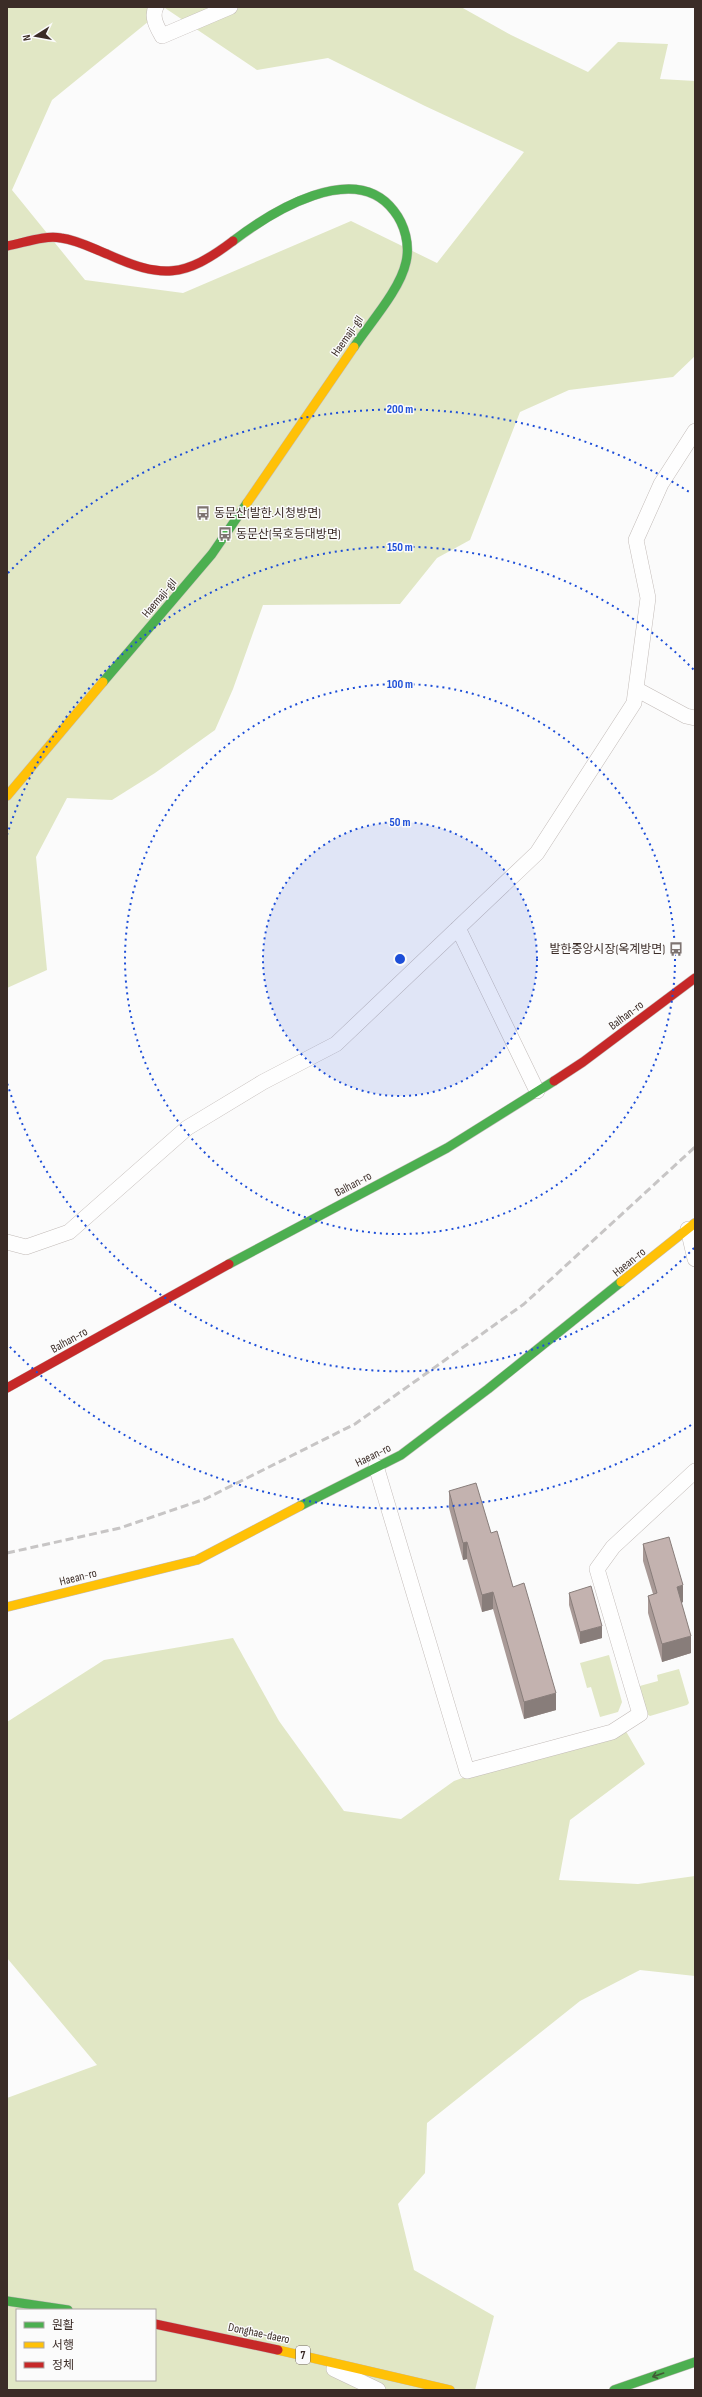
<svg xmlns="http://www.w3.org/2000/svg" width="702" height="2397" font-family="'Sofia Sans Condensed','Noto Sans KR',sans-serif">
<rect width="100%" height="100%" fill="#fbfbfb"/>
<path fill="#e1e7c5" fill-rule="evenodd" d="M7,7H461L511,35L588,72L618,42L668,44L660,79L695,81V356L673,377L569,390L520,412L470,540L437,558L400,604L263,605L233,689L215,730L155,773L112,800L67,798L36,857L47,970L7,988ZM165,8L257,70L328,58L425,106L524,152L437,263L351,221L183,293L85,280L12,190L52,100Z
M233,1638L279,1721L344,1811L401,1819L454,1781L620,1721L645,1764L570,1820L559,1880L638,1884L695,1876V1976L640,1970L580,2001L427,2123L425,2173L398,2204L414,2270L494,2316L475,2390H7V2098L97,2065L7,1958V1722L104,1660ZM17,2310H155V2380H17Z
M609,1655L622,1702L618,1712L600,1717L591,1687L587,1688L580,1663Z
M679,1669L689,1703L687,1705L650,1716L643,1712L636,1687L658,1681L657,1675Z"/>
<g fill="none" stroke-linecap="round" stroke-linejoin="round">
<defs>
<path id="street" d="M156,7C151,17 157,27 162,36L230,7
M636,689L686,716L695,718
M458,928L537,1091
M688,1229L695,1259
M7,1242L26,1247L69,1232L187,1128L263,1082L336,1044L537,853L634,703L648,598L636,540L661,484L695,431
M376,1466L467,1771L612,1732L640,1714L597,1569L613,1547L695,1471
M334,2369L378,2390"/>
<path id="fast" d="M233,241C271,212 355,159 394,211C405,225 410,245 406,262C400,290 370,323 354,347
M103,682L212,554L247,503
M229,1264L447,1148L554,1081
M300,1506L401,1455L488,1389L621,1282
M7,2301L68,2310
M614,2390L695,2362"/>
<path id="slow" d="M247,503L354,347
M7,796L103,682
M621,1282L695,1223
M7,1607L197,1560L300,1506
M278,2350L450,2390"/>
<path id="jam" d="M7,246C24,243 44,235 61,238C77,240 92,248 107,254C162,279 184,278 233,241
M554,1081L583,1062L695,978
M7,1388L229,1264
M155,2324L278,2350"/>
</defs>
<use href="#street" stroke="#c2bbb8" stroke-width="16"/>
<use href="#fast" stroke="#c2bbb8" stroke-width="10"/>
<use href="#slow" stroke="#c2bbb8" stroke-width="10"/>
<use href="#jam" stroke="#c2bbb8" stroke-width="10"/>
<use href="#street" stroke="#fefefe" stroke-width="15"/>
<use href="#fast" stroke="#4caf50" stroke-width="9"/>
<use href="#slow" stroke="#ffc107" stroke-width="9"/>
<use href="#jam" stroke="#c62828" stroke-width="9"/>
<path stroke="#c7c5c5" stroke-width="3" stroke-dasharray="8 4" stroke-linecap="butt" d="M7,1553L120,1528L205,1499L355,1424L524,1304L695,1147"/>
</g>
<path fill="#a89996" d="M449,1491L491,1533L513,1587L556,1710L524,1719L493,1609L482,1612L467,1559L463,1560L449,1508Z
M643,1544L683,1602L681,1603L691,1653L662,1662L648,1613V1596L653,1594L643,1561Z
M569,1593L602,1638L580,1644L569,1605Z"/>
<path fill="#887d7a" d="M467,1542V1559L463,1560V1543Z
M683,1585V1602L677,1605V1587Z
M493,1592V1609L482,1612V1595Z
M602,1626V1638L580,1644V1632Z
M691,1636V1653L662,1662V1644Z
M556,1693V1710L524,1719V1702Z"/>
<path fill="#c3b2af" stroke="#887d7a" d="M476,1483L491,1533L497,1531L513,1587L524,1583L556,1693L524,1702L493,1592L482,1595L467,1542L463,1543L449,1491Z
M669,1537L683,1585L677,1587L691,1636L662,1644L648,1596L657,1593L643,1544Z
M591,1586L602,1626L580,1632L569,1593Z"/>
<defs><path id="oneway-shaft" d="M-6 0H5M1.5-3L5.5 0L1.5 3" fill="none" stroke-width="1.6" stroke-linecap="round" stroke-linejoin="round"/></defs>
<use stroke="#415a35" href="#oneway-shaft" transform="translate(658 2375) rotate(161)"/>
<circle cx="400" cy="959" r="137" fill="#1d4ed8" fill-opacity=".12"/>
<g fill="none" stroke="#1d4ed8" stroke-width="2" stroke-dasharray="2 4">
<circle cx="400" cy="959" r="137"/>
<circle cx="400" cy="959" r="275"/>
<path d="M694 1248A412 412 0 0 1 7 1083M7 835A412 412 0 0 1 694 670"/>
<path d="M691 1425A550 550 0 0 1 8 1345M8 573A550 550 0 0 1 691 493"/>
</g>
<defs>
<symbol id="bus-bare" viewBox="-9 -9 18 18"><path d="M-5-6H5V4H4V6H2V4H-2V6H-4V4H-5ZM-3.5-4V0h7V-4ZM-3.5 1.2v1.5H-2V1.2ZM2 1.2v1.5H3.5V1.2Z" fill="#7e7471" stroke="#fbfbfb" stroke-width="2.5" paint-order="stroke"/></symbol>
</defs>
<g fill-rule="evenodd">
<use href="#bus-bare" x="193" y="503" width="20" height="20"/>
<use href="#bus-bare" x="215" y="524" width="20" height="20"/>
<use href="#bus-bare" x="666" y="939" width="20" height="20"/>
</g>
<g text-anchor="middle" stroke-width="3" stroke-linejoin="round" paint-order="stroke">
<rect fill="#fbfbfb" stroke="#756a67" stroke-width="1" x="296" y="2346" width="14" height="18" rx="3"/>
<g font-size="11" font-weight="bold" fill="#3b2c27">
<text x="303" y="2359">7</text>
</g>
<g font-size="12" fill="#3b2c27" stroke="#fbfbfb">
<text transform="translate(347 336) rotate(-55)" y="4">Haemaji-gil</text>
<text transform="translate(159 598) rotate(-50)" y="4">Haemaji-gil</text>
<text transform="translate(626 1015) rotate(-37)" y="4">Balhan-ro</text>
<text transform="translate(353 1184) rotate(-28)" y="4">Balhan-ro</text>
<text transform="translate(629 1262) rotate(-39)" y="4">Haean-ro</text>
<text transform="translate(69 1340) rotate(-29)" y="4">Balhan-ro</text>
<text transform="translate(373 1455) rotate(-26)" y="4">Haean-ro</text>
<text transform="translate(78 1577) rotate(-14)" y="4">Haean-ro</text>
<text transform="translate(259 2333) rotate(12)" y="4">Donghae-daero</text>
</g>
<g font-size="12" fill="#3b2c27" stroke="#fbfbfb" text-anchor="start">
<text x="214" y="517">동문산(발한.시청방면)</text>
<text x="236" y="538">동문산(묵호등대방면)</text>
<text x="665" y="953" text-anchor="end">발한중앙시장(옥계방면)</text>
</g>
</g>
<circle cx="400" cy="959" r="6" fill="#1d4ed8" stroke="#fbfbfb" stroke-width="2"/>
<g font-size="12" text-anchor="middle" font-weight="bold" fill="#1d4ed8" stroke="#fbfbfb" stroke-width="3" stroke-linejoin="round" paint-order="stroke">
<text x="400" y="413">200 m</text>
<text x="400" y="551">150 m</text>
<text x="400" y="688">100 m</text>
<text x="400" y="826">50 m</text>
</g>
<rect width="702" height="2397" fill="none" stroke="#3b2c27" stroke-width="16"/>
<rect x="16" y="2309" width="140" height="72" fill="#fbfbfb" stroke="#aea8a6"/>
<rect x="24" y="2322" width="20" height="6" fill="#4caf50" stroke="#aea8a6"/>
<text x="52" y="2329" font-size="12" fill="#3b2c27">원활</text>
<rect x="24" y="2342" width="20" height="6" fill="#ffc107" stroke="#aea8a6"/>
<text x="52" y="2349" font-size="12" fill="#3b2c27">서행</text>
<rect x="24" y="2362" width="20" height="6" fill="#c62828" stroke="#aea8a6"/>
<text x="52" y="2369" font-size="12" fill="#3b2c27">정체</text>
<g transform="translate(36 36) rotate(259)" stroke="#fbfbfb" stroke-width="3" paint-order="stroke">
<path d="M0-3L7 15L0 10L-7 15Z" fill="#3b2c27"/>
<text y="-6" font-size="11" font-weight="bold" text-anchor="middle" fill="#3b2c27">N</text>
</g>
</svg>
